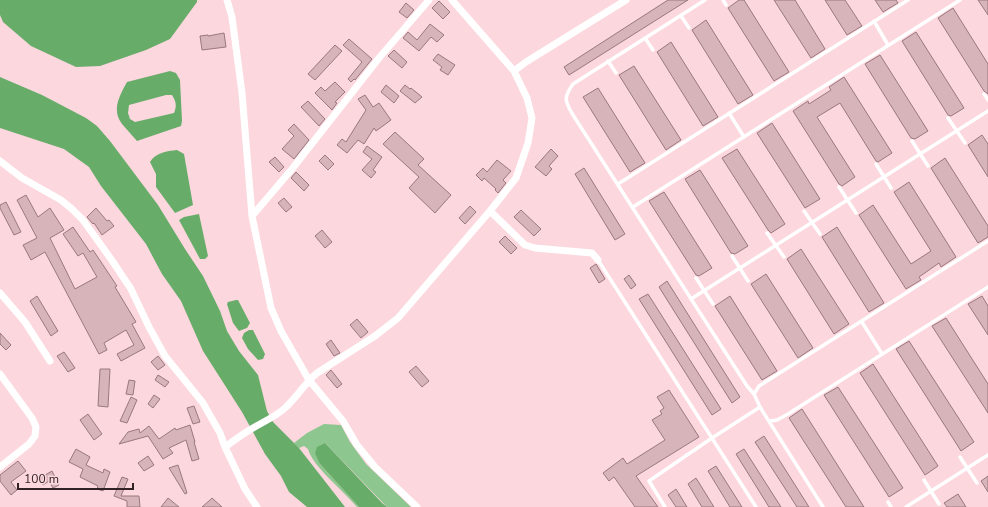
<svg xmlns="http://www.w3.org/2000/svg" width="988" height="507" font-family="'Nunito Sans',sans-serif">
<rect width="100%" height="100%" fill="#fcd7de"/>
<path fill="#8dc68e" d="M324,424L341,425L350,442L366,464L411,507H387L325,443L320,464L359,507H357C344,491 313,467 308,449L304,446L299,448L294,443L307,433Z"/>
<path fill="#68ac6a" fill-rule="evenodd" d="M0,0H197V2L170,39L146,50L100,66L76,67L31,46L3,22L0,15Z
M170,71L176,73L180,80L182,121L181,126L137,141C132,135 127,130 122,124C111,110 120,95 127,82ZM166,95H172C176,101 177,106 174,113L135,122L130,119L128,113L129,105Z
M0,77L42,95L86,118L97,126L110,141L158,205L185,249L203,276L220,311L227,331L239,351L258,375L267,411L273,422L299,448L345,507H307L289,492L281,476L265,454L242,412L203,351L181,301L162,274L146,244L101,186L89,167L64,149L0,128Z
M177,150L184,154L193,205L175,213L156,187V174L150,162C155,153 167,151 177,150Z
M199,214L208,256L205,259H200L179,220L184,217Z
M236,300H238L250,323L247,328L239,331L233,323L227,304L228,302Z
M249,330H253L265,354L263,359L258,360L248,349L242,338L244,333Z
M325,443L382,503L387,507H359L320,464L315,453L317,447Z"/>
<path fill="#d7b3ba" stroke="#99787e" d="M668,0H688L569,75L564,67Z
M739,0H744L789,72L774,81L728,8Z
M774,0H795L825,49L811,58Z
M825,0H845L862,26L847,35Z
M875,0H896L898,3L883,12Z
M978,0H988V15Z
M439,1L450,12L443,19L432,8Z
M406,3L414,10L407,18L399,12Z
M953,8L988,64V94L984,91L938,18Z
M706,20L753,95L738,104L692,30Z
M430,24L444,35L437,42L431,37L419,51L403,38L408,32L417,40Z
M916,32L964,108L951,116L948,115L902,41Z
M224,33L226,47L202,50L200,36L208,35V36Z
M349,39L372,59L355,80L354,79L351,82L348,79L362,62L343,45Z
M671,42L718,117L703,126L657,52Z
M335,45L342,51L315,80L308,74Z
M394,50L407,62L402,68L388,56Z
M438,54L455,65L448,75L440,70L442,67L433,60Z
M880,55L928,131L915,139L911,138L865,64Z
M634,66L681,140L666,150L619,75Z
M844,77L892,153L878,162L876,161L840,103L817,117L855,177L842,186L839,184L793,111L808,101L809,104L831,90L829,87Z
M335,82L345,92L335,102L337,103L332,110L315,93L321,87L325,91Z
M386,85L399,96L394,103L381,92Z
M405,85L410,89L411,88L422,97L415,103L400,91Z
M598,88L645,163L630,172L583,97Z
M365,95L373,107L379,103L391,120L376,131L374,128L364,144L358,140L347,153L337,145L342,139L346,142L366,110L358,99Z
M308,101L325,119L319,126L301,107Z
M772,123L820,199L805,208L757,133Z
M294,124L309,140L294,159L282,149L294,136L288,130Z
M395,132L424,159L418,165L451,195L435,213L409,188L419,177L383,144Z
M982,135L988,144V177L968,145Z
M367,146L382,157L373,170L376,172L371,178L362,170L372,159L363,152Z
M551,149L558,156L549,166L552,169L546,176L535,167Z
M737,149L785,224L771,233L768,230L722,158Z
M325,155L334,164L328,170L319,161Z
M275,157L284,167L279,172L269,162Z
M945,158L988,226V237L978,243L931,168Z
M497,160L511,171L503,180L506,183L498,193L495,190L496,189L484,178L482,181L476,175L483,168L487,172Z
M584,168L625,234L615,240L575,174Z
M700,170L748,246L735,254L731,253L685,179Z
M296,172L309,185L304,191L291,178Z
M909,182L956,257L941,267L939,263L919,277L921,280L906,289L859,215L873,205L911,264L931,251L894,192Z
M664,192L712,268L699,276L696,275L649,201Z
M26,195L38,217L50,208L64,230L50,238L75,289L97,277L83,253L78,256L63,234L73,227L90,252L93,250L117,286L115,287L136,322L132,324L145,348L121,361L117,354L134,345L126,330L104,343L107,350L99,354L45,252L31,260L23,245L37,238L17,200Z
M284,198L292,207L286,212L278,203Z
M6,202L21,232L14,235L0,208V205Z
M470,206L476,212L465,224L459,218Z
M96,208L107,221L109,220L114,226L102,235L94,223L93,224L87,217Z
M521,210L541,229L534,236L514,217Z
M837,227L884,303L869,312L822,237Z
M322,230L332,242L325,248L315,236Z
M505,236L517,248L511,254L499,242Z
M801,249L849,324L834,334L787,259Z
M596,264L605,279L599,283L590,268Z
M766,274L813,348L798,358L751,284Z
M629,275L636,285L631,289L624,279Z
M667,281L740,397L732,403L659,287Z
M648,294L721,409L712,415L639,299Z
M37,296L58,331L51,336L30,301Z
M730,296L777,371L762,380L715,306Z
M982,296L988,306V335L968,304Z
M946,318L988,384V413L932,326Z
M357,319L368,332L361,338L350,325Z
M0,333L11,345L6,350L0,344Z
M331,340L340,353L334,356L326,344Z
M909,341L974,442L961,451L896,349Z
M64,352L75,368L68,372L57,356Z
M158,356L165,365L158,370L151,362Z
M873,364L938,466L925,475L860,373Z
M416,366L429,381L422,387L409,372Z
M100,369H110L108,407L98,406Z
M331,370L342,384L337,388L326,375Z
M158,375L169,382L165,387L155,380Z
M129,380L135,381L133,395L126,394Z
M838,387L903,488L889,497L824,395Z
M669,390L699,437L636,476L658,507H635L614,477L609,481L603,473L623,458L627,464L665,440L652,420L662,414L660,411L664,408L657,397Z
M154,395L160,399L153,408L148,404Z
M131,397L137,400L127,423L120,421Z
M194,406L200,422L193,424L187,408Z
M802,409L864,507H846L789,418Z
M88,414L102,434L94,440L80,420Z
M190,425L195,442H194L199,459L192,461L186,440L169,448L173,453L163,459L148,436L119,444L128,432L139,429L140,433L149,426L159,439L175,428L176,430Z
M764,436L809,507H797L755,442Z
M76,449L90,457L86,465L103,473L104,469L110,472L103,491L97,489L98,486L80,477L83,469L69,462Z
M744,449L781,507H769L736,454Z
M148,456L154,465L144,471L138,463Z
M18,461L26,471L11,482L17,490L11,495L0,481V475Z
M178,465L187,493L185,494L169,468Z
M716,466L742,507H730L708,471Z
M52,471L59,485L53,488L49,481L43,485L40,478Z
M988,476V492L981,481Z
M122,477L128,479L121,496H139L140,507H127V501L114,496Z
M696,478L714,507H702L688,484Z
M676,489L687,507H676L668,495Z
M958,494L966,507H947L944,503Z
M168,498L179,507H161Z
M212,498L222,507H202L210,500Z"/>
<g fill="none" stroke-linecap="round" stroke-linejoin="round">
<path stroke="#fff" stroke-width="3.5" d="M705,0L573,84C563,98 565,101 573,115L747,386L754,394L760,407L823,507
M723,0L726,5
M681,16L689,28
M874,21L888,45
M645,38L653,50
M608,61L616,73
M984,94L988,100
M729,113L744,137
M948,118L965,143
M912,141L928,166
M876,164L891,188
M618,184L908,0
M839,187L856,213
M633,207L960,0
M804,211L820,234
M767,233L784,257
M732,256L748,281
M598,260L756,507
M696,278L713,304
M691,299L988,111
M862,322L882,354
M754,394L759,386L988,241
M770,421L777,420L788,414L988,287
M960,457L977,483
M924,480L939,504
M888,502L891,507
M665,507L649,481L712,438L760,407
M906,507L988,455"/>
<path stroke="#fff" stroke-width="7" d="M227,0L232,17L242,93L252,216L271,308L281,331L309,380L343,421L357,445L375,467L417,507
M452,0L514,71L527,98L532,118L528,143L516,178L490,211
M514,71L526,62L626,0
M0,161L22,178L61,200L72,209L83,220L111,259L131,289L149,327L165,356L203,403L220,433L225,447L245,489L257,507
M252,216L292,169L379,58L429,0
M0,293L25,322L50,361
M0,374L32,418L36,427L35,436L29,444L0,467
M225,447C232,442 240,436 248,431C260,423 274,418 285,408C297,397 305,383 317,373L375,336L398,318L490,211L525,245L535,248L592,253L598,260"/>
</g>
<path d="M18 483v6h115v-6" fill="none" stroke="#302225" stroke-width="2"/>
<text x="24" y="483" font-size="12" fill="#302225" stroke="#fcd7de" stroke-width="3" paint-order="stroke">100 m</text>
</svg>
